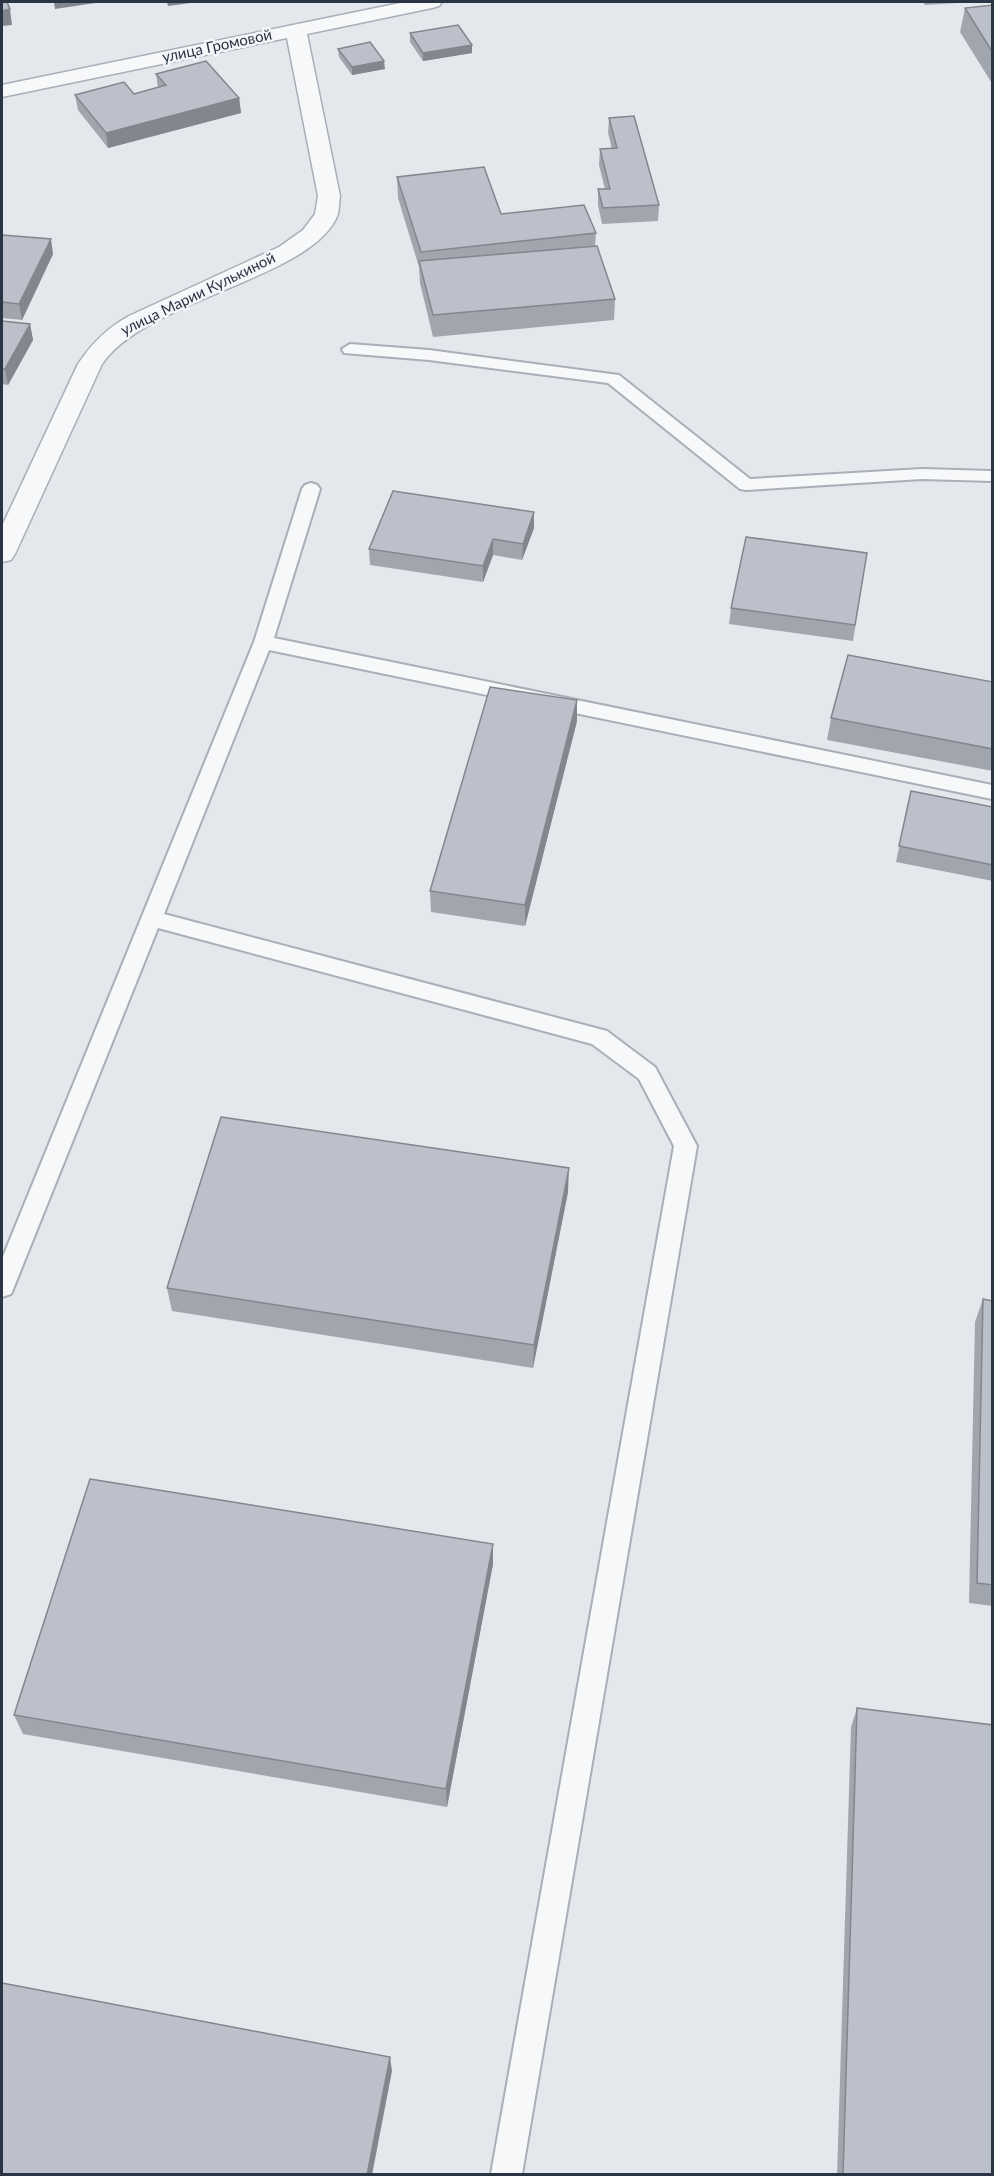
<svg xmlns="http://www.w3.org/2000/svg" width="994" height="2176" font-family="Lato,sans-serif">
<rect width="100%" height="100%" fill="#e4e7ec"/>
<g fill="none" stroke-linecap="round" stroke-linejoin="round">
<defs>
<path id="service" d="M350,344L429,350L619,375L750,479L922,469L992,471V481L922,479L746,490L740,489L608,383L429,360L344,353L342,349Z
M311,483L317,485L320,489L274,638L992,785V799L269,650L164,914L607,1031L655,1067L697,1146L522,2174H491L674,1146L639,1079L592,1044L158,928L14,1287L11,1294L2,1297V1259L254,642L302,489L305,485Z"/>
<path id="minor" d="M405,2H442L439,6L432,8L307,34L340,196C339,202 339,209 338,214C315,278 146,299 102,364L15,554L11,560L2,562V526L78,364C92,343 107,328 129,316L279,247L303,230L315,214L318,196L287,38L2,97V85Z"/>
</defs>
<use href="#service" stroke="#a9aeb7" stroke-width="4"/>
<use href="#minor" stroke="#a9aeb7" stroke-width="3"/>
<use href="#service" fill="#f7f8fa" fill-rule="evenodd"/>
<use href="#minor" fill="#f7f8fa" fill-rule="evenodd"/>
</g>
<path fill="#a1a5ae" d="M923,2H974L925,5Z
M993,5V85L960,32L965,8Z
M410,33L472,53L423,61L410,42Z
M338,49L385,69L352,75L339,57Z
M156,74L239,98L241,113L108,148L78,110L75,95L134,94L158,88Z
M609,118L659,205L658,221L602,224L598,205V189H605L599,165L600,149H612L608,133Z
M397,177L501,214L596,233L595,246L615,299L614,320L433,337L420,283L419,267L398,198Z
M2,235L53,254L22,320L2,318Z
M2,321L30,324L33,340L8,385L2,384Z
M534,512V528L522,560L493,555L483,582L370,565L369,549Z
M867,553L853,641L729,624L731,608Z
M993,682V771L827,740L831,718Z
M577,721L525,926L431,912L430,891Z
M911,791L993,807V881L896,862Z
M568,1192L533,1368L172,1311L167,1288Z
M983,1299L993,1301V1606L969,1603L975,1322Z
M493,1544V1564L447,1807L23,1734L14,1715Z
M857,1708L993,2175H837L851,1727Z"/>
<path fill="#83868d" d="M54,2H102L55,9Z
M167,2H198L168,6Z
M10,9L12,25L2,26V11Z
M472,45V53L423,61V53Z
M384,61L385,69L352,75V67Z
M239,98L241,113L108,148L106,133Z
M51,239L53,254L22,320L19,304Z
M30,324L33,340L8,385L5,369Z
M534,512V528L522,560L523,544Z
M493,539V555L483,582V566Z
M577,700V721L525,926V905Z
M569,1168L568,1192L533,1368L534,1345Z
M493,1544V1564L447,1807L446,1789Z
M390,2057L392,2071L372,2175H367Z"/>
<path fill="#bbc0ca" stroke="#83868d" stroke-width="1.5" d="M2,2H7L10,9L2,11Z
M993,5V53L965,8Z
M458,25L472,45L423,53L410,33Z
M370,42L384,61L352,67L338,49Z
M206,61L239,98L106,133L75,95L124,82L134,94L166,85L156,74Z
M634,116L659,205L603,208L598,189H610L600,149L617,148L609,118Z
M484,167L501,214L584,205L596,233L421,252L397,177Z
M2,235L51,239L19,304L2,302Z
M597,246L615,299L433,315L419,261Z
M2,321L30,324L5,369H2Z
M393,491L534,512L523,544L493,539L483,566L369,549Z
M746,537L867,553L855,625L731,608Z
M848,655L993,682V749L831,718Z
M490,687L577,700L525,905L430,891Z
M911,791L993,807V865L899,846Z
M221,1117L569,1168L534,1345L167,1288Z
M983,1299L993,1301V1585L977,1583Z
M90,1479L493,1544L446,1789L14,1715Z
M857,1708L993,1725V2175H843Z
M2,1983L390,2057L367,2175H2Z"/>
<g text-anchor="middle" stroke-width="5" stroke-linejoin="round" paint-order="stroke">
<g font-size="15" fill="#2b3445" stroke="#f4f6f9">
<text transform="translate(217 46) rotate(-12)" y="5">улица Громовой</text>
<text transform="translate(198 294) rotate(-26)" y="5">улица Марии Кулькиной</text>
</g>
</g>
<rect width="994" height="2176" fill="none" stroke="#2b3445" stroke-width="6"/>
</svg>
